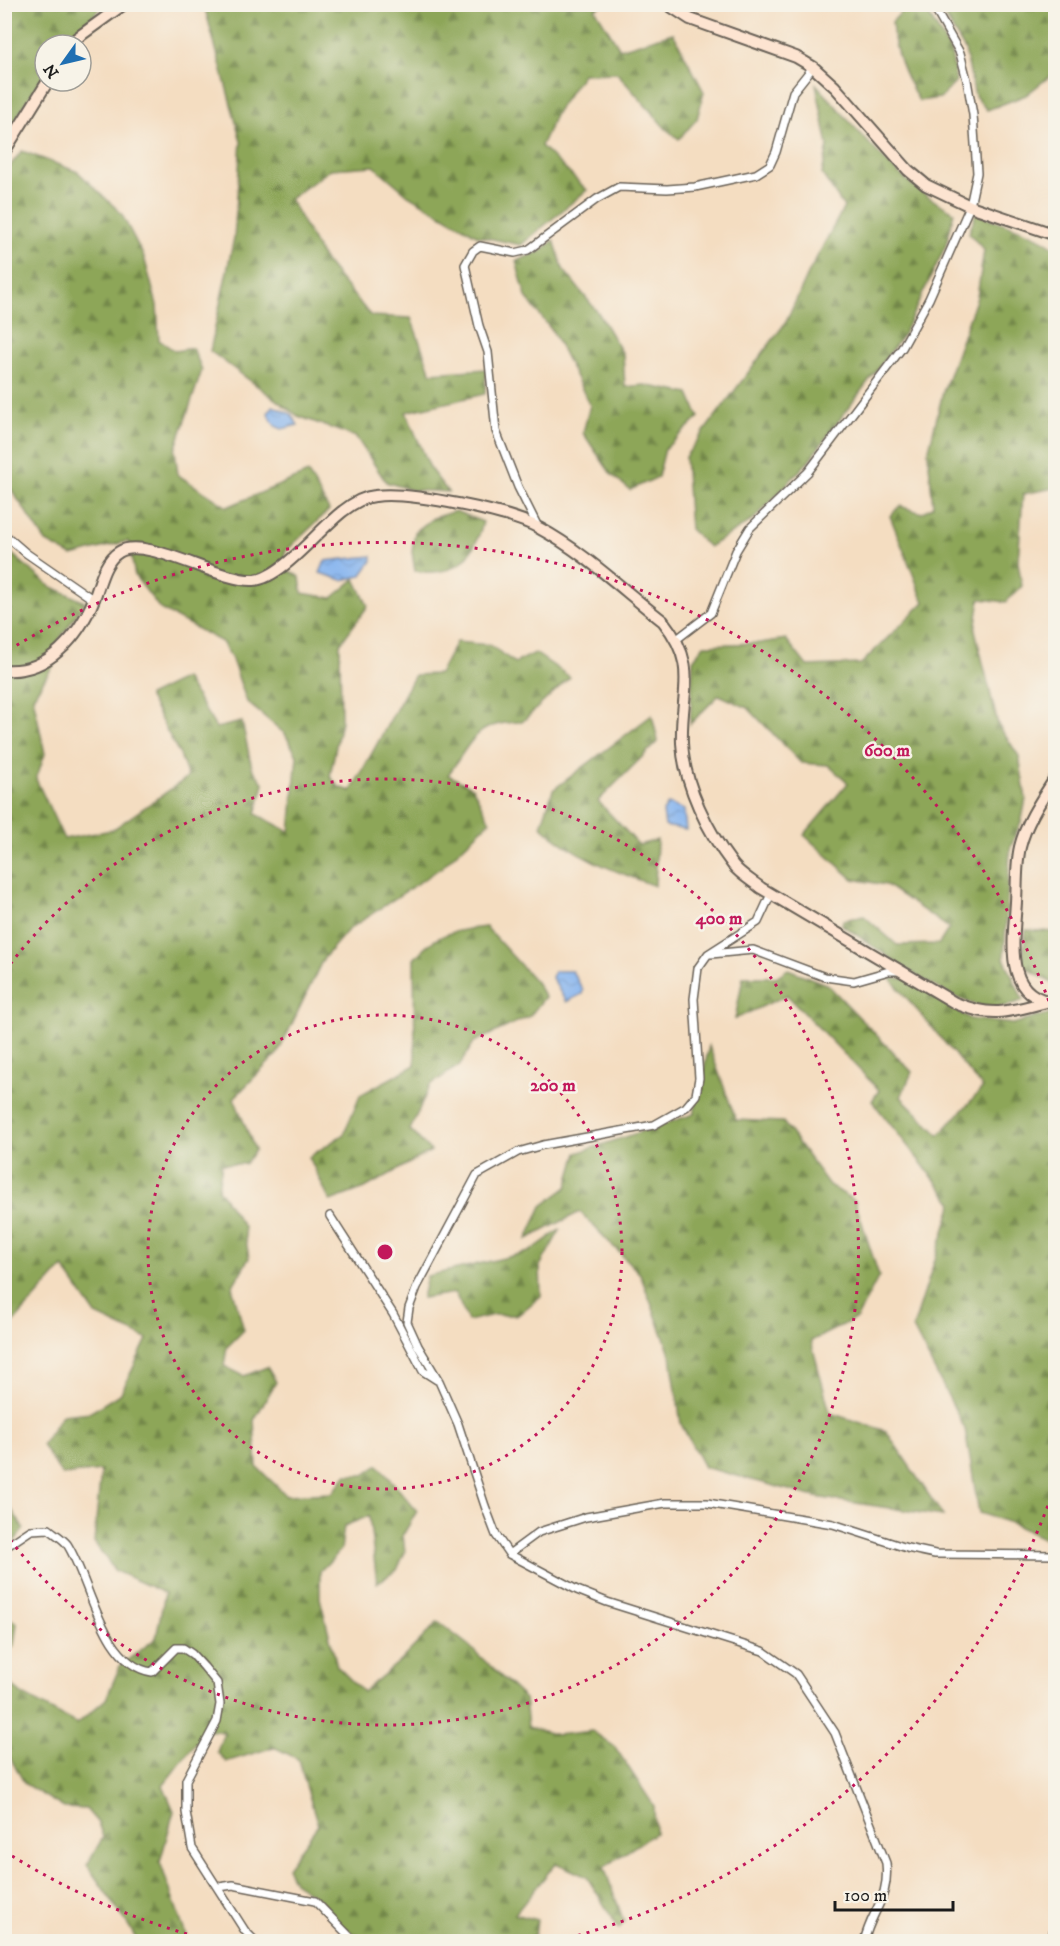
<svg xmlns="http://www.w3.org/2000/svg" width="1060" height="1946" font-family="'IM FELL DW Pica',serif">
<defs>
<pattern id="forest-firs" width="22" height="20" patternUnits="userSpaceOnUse" patternTransform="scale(1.5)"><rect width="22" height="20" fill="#8da658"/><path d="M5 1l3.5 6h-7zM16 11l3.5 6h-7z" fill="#728648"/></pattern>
<pattern id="water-waves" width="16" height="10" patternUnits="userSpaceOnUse" patternTransform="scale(1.5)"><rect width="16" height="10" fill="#84b3ef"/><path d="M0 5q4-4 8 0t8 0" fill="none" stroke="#7199cc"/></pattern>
</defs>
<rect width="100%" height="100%" fill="#f7f3e8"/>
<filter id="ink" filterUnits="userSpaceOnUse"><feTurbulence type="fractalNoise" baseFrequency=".0167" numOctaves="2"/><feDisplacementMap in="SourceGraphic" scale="12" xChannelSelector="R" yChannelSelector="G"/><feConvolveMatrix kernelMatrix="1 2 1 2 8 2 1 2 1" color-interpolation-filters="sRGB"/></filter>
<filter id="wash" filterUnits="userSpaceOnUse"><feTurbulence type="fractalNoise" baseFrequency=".008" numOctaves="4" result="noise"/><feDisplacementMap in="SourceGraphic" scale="24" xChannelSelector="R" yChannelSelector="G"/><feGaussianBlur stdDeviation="1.35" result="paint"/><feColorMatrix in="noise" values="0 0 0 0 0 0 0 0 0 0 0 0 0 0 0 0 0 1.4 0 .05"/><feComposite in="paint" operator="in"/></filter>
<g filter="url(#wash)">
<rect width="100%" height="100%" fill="#f4ddc1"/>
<path fill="url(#forest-firs)" stroke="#54613a" stroke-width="1.5" d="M5,4L104,5L63,45H45V72L5,136Z
M204,5H602L595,9L620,49L673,33L704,92L697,119L679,139L666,129L617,73L583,74L557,111L541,146L587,190L521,245L478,236L408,195L374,166L331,169L290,199L324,260L371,316L411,318L431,373L486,369L485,394L406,412L431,470L448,492L412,490L386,482L356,437L298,416L210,351L234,238L241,141Z
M923,5L951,52L956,82L940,98L919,101C904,75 894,52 892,22L905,8Z
M938,5H1055V72L1026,95L987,110L975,96L965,50Z
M816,84C859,130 896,183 954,212L946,245L903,335L807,463L753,520L709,547L690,529L685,457L786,322L809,272L844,207L822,174L828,146Z
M22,151L78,172L121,213L144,257L157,305L159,340L175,351L193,348L202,370L175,450L178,475L227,507L308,473L329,510L285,552V569L300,577L302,593L332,598L355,579L368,606L340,644L341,721L330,776L339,787L351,791L415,675L439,674L456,642L490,645L515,663L535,653L570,677L522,722C475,722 473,740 448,775L472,787L490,821L442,867L348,930L323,959L278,1053L234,1098L255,1150L245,1164H222L218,1189L244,1227L249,1258L232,1287L244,1330L227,1347L224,1366L244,1376L267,1367L276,1382L254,1420L257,1467L286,1495L332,1493L346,1475H364L378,1465L417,1511L403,1535L405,1552L397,1570L377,1583L369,1516L344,1526L341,1550L320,1571V1598L337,1666L363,1692L400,1661L438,1622L468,1645L525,1699L528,1727L557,1735L592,1731L615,1747L654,1806L655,1833L604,1867L624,1922L619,1929L587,1877L556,1863L515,1914L537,1920L535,1935L515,1942L367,1941L342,1927L318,1898L294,1882L287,1867L318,1825L298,1759L274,1747L226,1762L217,1752L224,1732L206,1730L163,1785L174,1811L160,1862L188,1941H137L129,1926L87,1865L103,1837L98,1823L86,1809L64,1808L25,1784L5,1749L4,1679L23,1695L77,1724L106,1699L120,1666L156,1638L165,1593L115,1571L94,1542L101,1471L62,1475L42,1445L62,1415L91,1412L121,1393L147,1339L96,1315L63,1267L5,1332V548L50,586L85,602L55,646L53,666L33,697L45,754L36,779L64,839L112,830L188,777L180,755L148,696L185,678L216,728L242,722L252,768L264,784L256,814L290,832L297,756L285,734L247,702L231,657L222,642L160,609L135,576L128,541L72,556L46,542L5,480V172Z
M976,213C1001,224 1034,231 1055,248V488L1023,494L1018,562L1022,586L1006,602L980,599L975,630L998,725L1019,756L1026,799L1022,819L1010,849L1004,958L1023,1000C1011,1006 1001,1008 987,1007C948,1003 876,947 842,925L843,920L864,916L897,945L939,944L949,928L886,885L853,879L804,835L848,783L828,765L801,763L748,708L719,695L690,724L693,660L704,645L760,643L786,639L807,666L861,664L924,602L890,516L900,506L922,513L933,506L928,453L943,392L977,297L984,250L969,233Z
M554,240L563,269L599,314L623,354L625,387L644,385L689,394L699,417L665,449L658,477L630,490L611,474L583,433L590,405L553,332L526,297L516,261L541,251Z
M455,511L483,522C473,560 456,577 415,571L412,552L415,532L433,518Z
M652,715L658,741L598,801L639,845L657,840L655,886C614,871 573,856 541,826L553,790Z
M486,927L536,982L545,997L530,1016L474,1042L460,1065L430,1085L410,1130L431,1151L365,1188L330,1201L309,1157L344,1134L360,1095L415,1065L414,959C435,933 455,930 486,927Z
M1026,930L1055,932V985L1022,965Z
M788,969L828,985L912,1072L901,1097L939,1135L983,1088L890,978L909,979L970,1019L1013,1024L1055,1012V1544L1011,1523L979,1513L965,1429L913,1328L953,1203L872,1101L879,1090L787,995L735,1019L743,977H776Z
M709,1046L736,1120L783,1122L829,1185L855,1201L879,1276L857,1318L811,1341L830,1413L886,1431L943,1516L815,1497L704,1467L681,1424L671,1356L640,1274L580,1212L527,1239L542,1206L567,1187L577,1153L694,1114Z
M561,1229L540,1266L541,1296L518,1315H494L468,1321L455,1293L422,1298L427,1276L529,1252Z
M4,1498L24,1529L5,1553H4Z
M5,1615L17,1623L14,1645L5,1659Z"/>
<path fill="url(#water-waves)" stroke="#506886" stroke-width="1.5" d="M273,406L291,414L298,425L282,429L275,426L268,413Z
M372,556V561L361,576L342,580L320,573L325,561Z
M668,804L684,810L686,830L665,826L663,812Z
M554,971H572L583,990L582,994L566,1002L552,978Z"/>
</g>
<g filter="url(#ink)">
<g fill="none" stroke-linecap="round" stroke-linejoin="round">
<defs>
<path id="street" d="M538,527L518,487L496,431L488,352L479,326L465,265L473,251L480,246L515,253L528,250L597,199L619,187L667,189L695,187L756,174L770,165L776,152L793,92L813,67
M4,534L26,553L94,600
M677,639L711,613L736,551L750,528L808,472L902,348L929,299L970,206L977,173L973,115L967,80L960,53L932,4
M771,894L758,922L708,954L698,968L694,999L699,1078L696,1095L686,1107L654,1125L543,1145L518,1152L477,1175L417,1287L409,1308L407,1322L418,1346L439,1381L458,1424L485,1506L496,1535L509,1554L577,1590L607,1602L763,1651L796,1674L835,1733L886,1863C890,1900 871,1910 864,1942
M711,954L753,950L825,977L854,981L889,971H897
M330,1216L393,1314L423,1371L437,1380
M4,1548L31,1530L49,1529C55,1534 62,1538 67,1544C90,1579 102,1665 152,1672L176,1648H183L192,1654L204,1667L217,1683L220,1704L217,1721L186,1780V1812L192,1848L245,1931L256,1942
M509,1554L539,1532L586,1517L665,1503H707L833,1524L907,1548L935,1554L1056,1555
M219,1887L233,1885L315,1901L355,1942
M1052,1942L1056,1912"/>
<path id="secondary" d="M667,4L690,19L796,57L813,67L835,87L908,170L926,185L970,206L1056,235
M72,45L77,38L124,4
M4,152L48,81
M4,670C48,674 79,636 94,599C100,584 104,561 119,552C146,535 219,582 254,580C282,578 320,528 343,511C352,504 363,497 375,496C408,491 511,512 539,528C584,552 623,590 663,621C700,668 680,690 682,743C684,785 708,832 733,865C740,874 752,881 761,888L955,1003C992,1018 1009,1012 1046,1002
M1056,777C1042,799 1026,822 1020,847C1016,864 1017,884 1016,902C1014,938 1002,999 1056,1002"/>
</defs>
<use href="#street" stroke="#686056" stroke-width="10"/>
<use href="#secondary" stroke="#686056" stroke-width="14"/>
<use href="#street" stroke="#fff" stroke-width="7"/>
<use href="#secondary" stroke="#fde4d1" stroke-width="10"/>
</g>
</g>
<g fill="none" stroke="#c2185b" stroke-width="3" stroke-dasharray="3 6">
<circle cx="385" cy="1252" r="237"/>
<path d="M5 971A473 473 0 1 1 5 1533"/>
<path d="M1054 1489A710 710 0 0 1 557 1941M213 1941A710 710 0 0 1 9 1854M9 650A710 710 0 0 1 1054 1015"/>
</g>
<circle cx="385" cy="1252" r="9" fill="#c2185b" stroke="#f7f3e8" stroke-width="3"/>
<g font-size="18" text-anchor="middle" font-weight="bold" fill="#c2185b" stroke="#f7f3e8" stroke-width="5" stroke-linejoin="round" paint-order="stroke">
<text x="887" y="756">600 m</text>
<text x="719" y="924">400 m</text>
<text x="553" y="1091">200 m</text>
</g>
<rect width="1060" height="1946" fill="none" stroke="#f7f3e8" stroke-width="24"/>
<g transform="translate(63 63) rotate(236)"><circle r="28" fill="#f7f3e8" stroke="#9f9d96" stroke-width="1.5"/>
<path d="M0-4.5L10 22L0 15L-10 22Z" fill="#1f6fb2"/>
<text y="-9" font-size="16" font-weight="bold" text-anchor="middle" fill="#1c1c1c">N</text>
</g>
<path d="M835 1901v9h118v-9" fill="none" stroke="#1c1c1c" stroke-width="3"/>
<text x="844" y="1901" font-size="18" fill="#1c1c1c" stroke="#f7f3e8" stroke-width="4.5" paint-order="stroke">100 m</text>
</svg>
